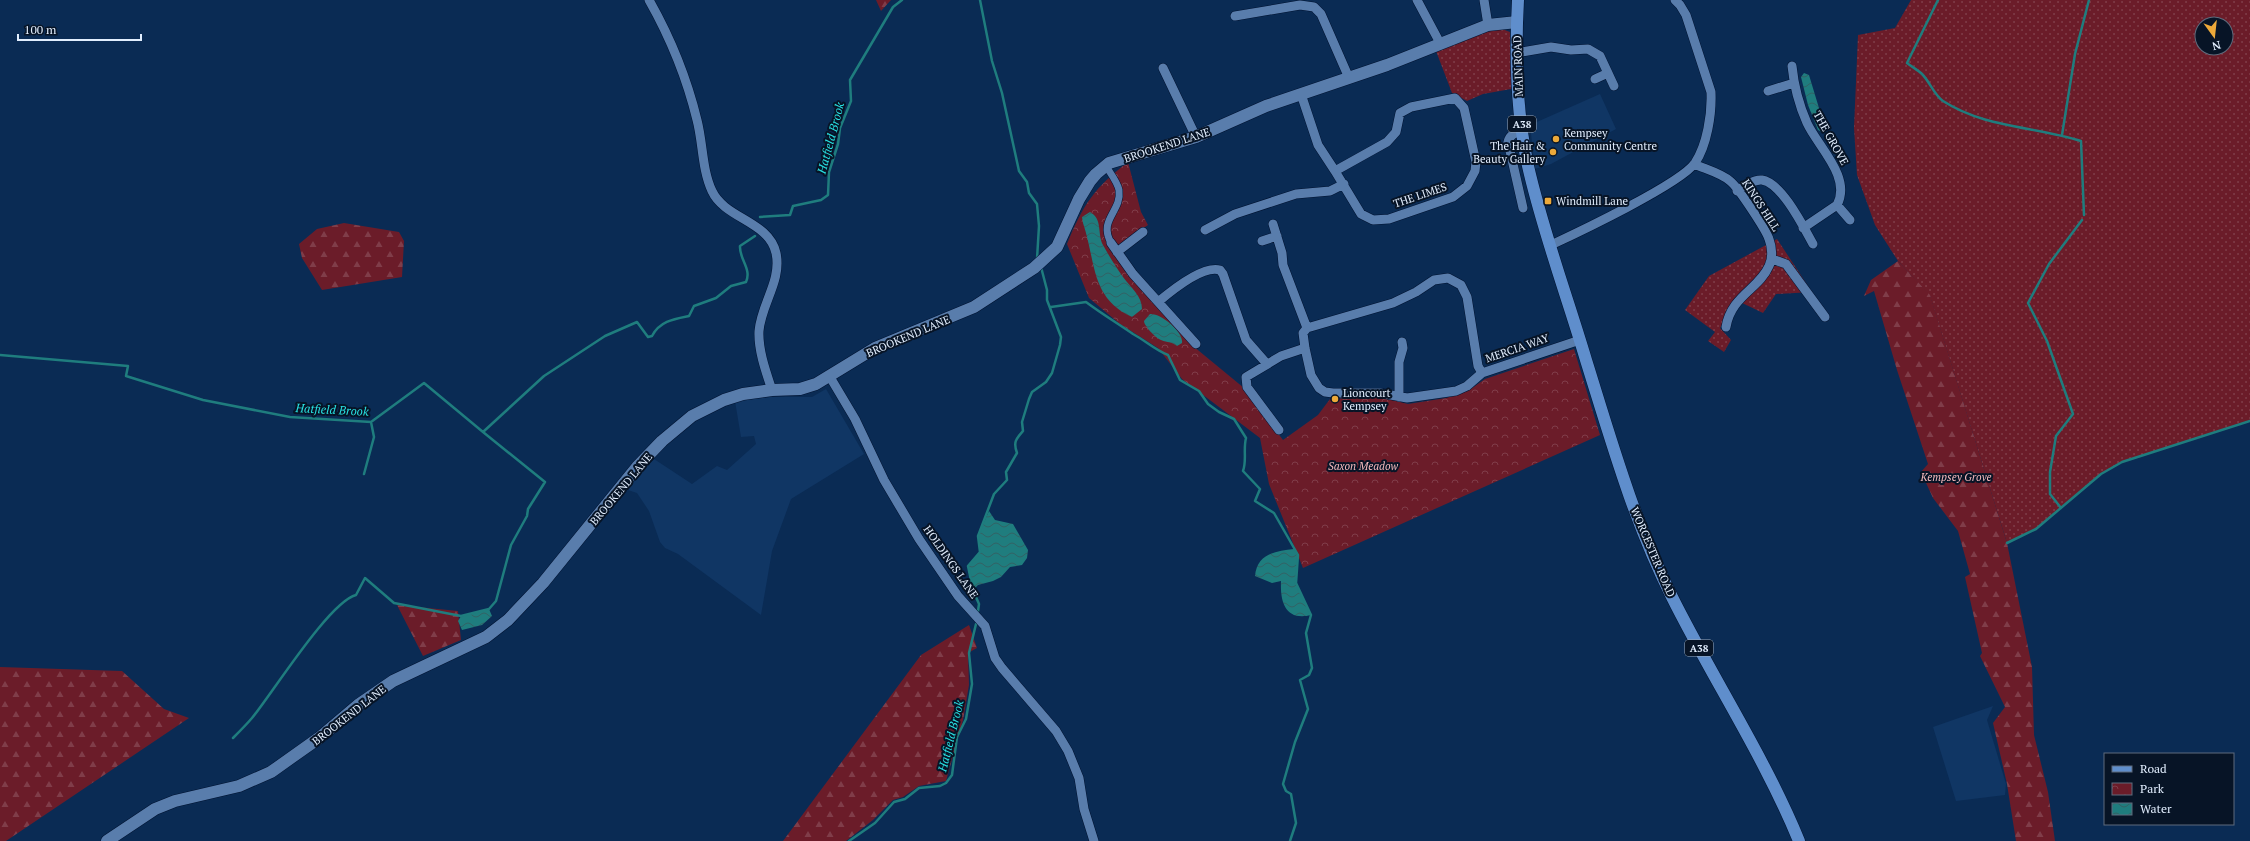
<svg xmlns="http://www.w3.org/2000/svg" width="2250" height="841" font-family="'PT Serif',serif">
<defs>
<pattern id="grass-dots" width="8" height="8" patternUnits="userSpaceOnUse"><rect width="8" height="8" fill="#6b1c29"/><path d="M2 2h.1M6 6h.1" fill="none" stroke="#803d49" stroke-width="1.8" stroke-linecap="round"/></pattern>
<pattern id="forest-firs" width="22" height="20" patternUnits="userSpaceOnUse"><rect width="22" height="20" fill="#6b1c29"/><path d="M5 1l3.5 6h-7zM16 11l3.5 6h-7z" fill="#803d49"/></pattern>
<pattern id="park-crowns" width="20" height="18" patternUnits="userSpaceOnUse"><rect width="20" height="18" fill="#6b1c29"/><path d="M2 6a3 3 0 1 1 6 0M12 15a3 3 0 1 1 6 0" fill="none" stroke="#803d49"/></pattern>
<pattern id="water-waves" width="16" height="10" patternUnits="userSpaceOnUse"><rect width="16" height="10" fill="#1f7d7e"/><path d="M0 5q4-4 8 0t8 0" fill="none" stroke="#326265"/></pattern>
</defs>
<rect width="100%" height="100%" fill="#0a2b54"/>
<path fill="#103664" d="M1600,94L1616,129L1551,164L1535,169L1530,125Z
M826,389L864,454L791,499L772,551L761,615L678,554L665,548L660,542L649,511L637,493L625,489L651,457L692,484L717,466L727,470L756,444L754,436L741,437L735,401L771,397H812Z
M1993,706L1987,720L2006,784L2005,795L1956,801L1933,727Z"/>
<path fill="url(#grass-dots)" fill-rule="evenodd" d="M1911,0H2250V421L2122,462L2101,474L2036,529L2007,543L1930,296L1898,261L1875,225L1857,175L1854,128L1858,35L1895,28ZM2202,24H2226V48H2202Z
M1502,29L1510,32L1511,89L1483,94L1467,101L1452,93L1436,51L1470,35Z
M1777,239L1812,292L1776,294L1763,313L1738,301L1720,328L1731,340L1724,352L1708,341L1715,332L1685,310L1709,276Z"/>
<path fill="url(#forest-firs)" d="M876,0H891L881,11Z
M344,223L399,232L404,241L402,277L322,290L302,258L299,244L317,229Z
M1898,261L1930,295L2007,543L2032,667L2034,735L2048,792L2055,841H2016L2007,784L1993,723L2005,707L1980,656L1982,653L1965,577L1970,574L1958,531L1933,498L1921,472L1928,464L1897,370L1874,291L1864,296L1871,280Z
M397,605L458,611L461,640L423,656Z
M969,625L977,648L968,653L969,685L963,720L946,781L919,786L903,797L893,800L873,820L846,841H783L921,655Z
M0,667L122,671L164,709L189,718L6,841H0Z"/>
<path fill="url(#park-crowns)" d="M1128,162L1141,212L1148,225L1114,249L1131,276L1164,315L1193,346L1244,388L1283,440L1318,415L1330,399L1380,397L1408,404L1446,398L1468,391L1485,379L1574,349L1600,435L1303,568L1269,484L1260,438L1182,379L1158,348L1120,324L1089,298L1067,244C1083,205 1094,188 1128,162Z"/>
<path fill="url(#water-waves)" d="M1804,73L1809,75L1825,128L1824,133L1818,130L1808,105L1801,77Z
M1090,212C1103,219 1097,234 1103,245C1109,256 1116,267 1123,277C1131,288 1142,296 1142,309L1132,317C1090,298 1096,261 1083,223L1082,217Z
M1150,314C1161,313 1184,332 1182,343L1177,346C1171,341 1168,343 1161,340C1156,338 1144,326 1144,321Z
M989,511L995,520L1013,524L1028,550L1027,558L1022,565L1010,567L1001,577L993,581L978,585L973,590L968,566L980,552L978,536Z
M1294,549L1298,555L1296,584L1311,615C1286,621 1280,603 1281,581L1272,583L1255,576C1257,554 1275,551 1294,549Z
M489,609L492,616L482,625L462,630L458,621L461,616Z"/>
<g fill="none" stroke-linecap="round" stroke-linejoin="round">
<path stroke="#1f7d7e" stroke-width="2.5" d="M980,0L992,61L1002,93L1019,171L1027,182L1029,193L1037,204L1039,226L1037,259
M1938,0L1907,63C1912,67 1918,70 1922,74C1930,82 1934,95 1943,101C1985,128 2034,126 2081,141L2084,215
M2062,135L2075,54L2089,0
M760,217L790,215L793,206L821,200L828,195L829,172L838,144L840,128L851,101L850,80L893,7L902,0
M1051,307L1086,302C1102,314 1117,323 1133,334C1146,341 1155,350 1168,355L1180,380L1199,391L1208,404L1219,412L1234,419L1246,438C1243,450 1247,460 1243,471L1260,489L1255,501L1274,513L1298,555L1296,583L1311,615L1306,633L1312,668L1309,675L1300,680L1308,709L1295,742L1283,784L1286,791L1291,794L1296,823L1290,841
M0,355L128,366L126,376L203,400L290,417L371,422L424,383L483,432L544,376L605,336L637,322L648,337L652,336C660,321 674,319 689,316L694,306L716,298L731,286L746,282C752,269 739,259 740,246L755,236
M364,474L374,437L371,422
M2061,508L2050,494V472L2056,436L2073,414L2047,341L2028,303L2049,264L2082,220
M2007,543L2036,529L2101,474L2122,462L2250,421
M978,611L979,604L973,590L968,566L980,552L978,536L994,494L1007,480L1006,472L1017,453C1013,442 1016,439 1023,431L1022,422L1029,399L1032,392L1046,382L1052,373L1060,345L1061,337L1047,300V290L1041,267
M233,738C239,732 246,725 252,718C272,694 329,602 356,595L365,578L394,603L461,616L489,609L496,601L511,545L527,516L528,509L545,482L483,432
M849,841L875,823L894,802L905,799L919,788L940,786L946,783L952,775L957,737L966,719L972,684L969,653L976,624"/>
<defs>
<path id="pedestrian" d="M1106,166C1110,173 1117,181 1119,190C1122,212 1098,219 1111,243"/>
<path id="minor" d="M649,0C670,37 687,79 697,120C703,143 702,170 712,191C725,219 769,221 776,253C782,281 761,304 759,331C758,350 766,372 772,390
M1417,0L1440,43
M1484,0L1488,25
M1235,16L1300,5L1314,7L1321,14L1349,78
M1516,53L1551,47L1571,50L1588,49L1600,56L1614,86
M1792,66C1794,86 1799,105 1807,123C1818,147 1852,177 1837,205
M1163,68L1196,137
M1595,79L1608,73
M1768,91L1794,83
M1301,94L1318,145L1335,171L1387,142L1396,132L1400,113L1411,107L1455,98L1464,108L1476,162L1475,171L1467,186L1453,197L1389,219L1373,220L1361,214L1335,171
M1522,131C1515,133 1510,134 1508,142L1523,208
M1694,164C1705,169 1721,173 1730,181C1738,187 1766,230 1769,239C1772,247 1773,258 1769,266C1759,289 1731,296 1726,327
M1737,191C1744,186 1754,179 1762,180C1782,183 1804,228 1813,244
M1273,224L1282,253L1283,265L1307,328
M1803,228L1837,205L1850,220
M1205,230L1235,214L1296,194L1330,191L1344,184
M1262,241L1277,236
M1111,243L1133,274L1196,344
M1551,245C1579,232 1680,184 1695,163C1707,145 1712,114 1711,92L1686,15L1680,5L1675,0
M1117,252L1143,232
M1772,259L1786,264L1825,317
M1158,302C1171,291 1203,265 1220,270L1223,274L1246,340L1267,364
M1307,328L1303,333L1305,348L1311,375L1319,388L1325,392L1333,393H1380L1407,398L1456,391L1467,386L1482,373L1580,340
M1307,328L1393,303L1416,292L1434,280L1448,278L1461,285L1467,297L1478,366L1482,373
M830,377L855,419L884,480L919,539L958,596L985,626L995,658L1002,668L1056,731L1068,751L1079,778L1084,809L1094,841
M1399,397V362L1403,348L1402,342
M1279,430L1247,387L1246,377L1281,356L1305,348"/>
<path id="tertiary" d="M107,841L155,809L175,801L239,786L271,772L319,738L358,705L393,681L486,637L508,620L543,583L637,467L662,441L692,416L724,400L743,394L772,390L800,389L816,384L875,348L974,307L1034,268L1057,247L1079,199L1090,181L1096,174L1109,163L1196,137L1266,106L1387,65L1488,25L1517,22"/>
<path id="primary" d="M1518,0C1515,55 1516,112 1528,166C1543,232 1567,296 1586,360C1611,440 1634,522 1672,597C1713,679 1764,756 1799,841"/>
</defs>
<use href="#pedestrian" stroke="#001331" stroke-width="8"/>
<use href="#minor" stroke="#001331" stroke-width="10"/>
<use href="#tertiary" stroke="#001331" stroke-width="13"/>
<use href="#primary" stroke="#001331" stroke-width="13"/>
<use href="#pedestrian" stroke="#597dac" stroke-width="7"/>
<use href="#minor" stroke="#597dac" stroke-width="9"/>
<use href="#tertiary" stroke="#597dac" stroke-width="12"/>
<use href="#primary" stroke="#5f8ecc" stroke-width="12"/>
</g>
<g fill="#eca93a" stroke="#071426" stroke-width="1.5">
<circle cx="1556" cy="139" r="4"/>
<circle cx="1553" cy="152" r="4"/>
<rect x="1544" y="197" width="8" height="8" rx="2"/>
<circle cx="1335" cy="399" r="4"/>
</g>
<g text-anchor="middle" stroke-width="4" stroke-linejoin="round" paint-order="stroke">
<g fill="#071426" stroke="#a0adbd" stroke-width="1">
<rect x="1508" y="116" width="28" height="16" rx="3"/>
<rect x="1685" y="640" width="28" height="16" rx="3"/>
</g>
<g font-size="10" font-weight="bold" fill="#e2eefe">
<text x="1522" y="128">A38</text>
<text x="1699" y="652">A38</text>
</g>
<g font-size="11" fill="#e2eefe" stroke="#071426">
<text transform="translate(1518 66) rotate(-92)" y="4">MAIN ROAD</text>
<text transform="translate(1831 138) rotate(61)" y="4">THE GROVE</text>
<text transform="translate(1167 145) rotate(-18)" y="4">BROOKEND LANE</text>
<text transform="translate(1420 195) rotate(-19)" y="4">THE LIMES</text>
<text transform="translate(1761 205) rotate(57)" y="4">KINGS HILL</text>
<text transform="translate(908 336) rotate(-23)" y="4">BROOKEND LANE</text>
<text transform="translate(1517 348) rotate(-19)" y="4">MERCIA WAY</text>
<text transform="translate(621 489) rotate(-50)" y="4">BROOKEND LANE</text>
<text transform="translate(1653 552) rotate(67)" y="4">WORCESTER ROAD</text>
<text transform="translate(951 562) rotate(55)" y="4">HOLDINGS LANE</text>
<text transform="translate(349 715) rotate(-38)" y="4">BROOKEND LANE</text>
</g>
<g font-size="11" fill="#e2eefe" stroke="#071426" text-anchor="start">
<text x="1564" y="137">Kempsey<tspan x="1564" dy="13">Community Centre</tspan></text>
<text x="1545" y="150" text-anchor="end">The Hair &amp;<tspan x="1545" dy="13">Beauty Gallery</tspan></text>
<text x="1556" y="205">Windmill Lane</text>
<text x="1343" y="397">Lioncourt<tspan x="1343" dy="13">Kempsey</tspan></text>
</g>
<g font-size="11" font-style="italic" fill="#f5babd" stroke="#071426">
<text x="1363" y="470">Saxon Meadow</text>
<text x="1956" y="481">Kempsey Grove</text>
</g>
<g font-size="12" font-style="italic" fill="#28e0e2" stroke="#071426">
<text transform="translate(831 138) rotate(-75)" y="4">Hatfield Brook</text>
<text transform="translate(332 410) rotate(3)" y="4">Hatfield Brook</text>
<text transform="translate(951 736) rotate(-76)" y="4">Hatfield Brook</text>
</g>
</g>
<rect x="2104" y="753" width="130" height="72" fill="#071426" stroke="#5f6b7c"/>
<rect x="2112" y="766" width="20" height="6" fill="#5f8ecc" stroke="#5f6b7c"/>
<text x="2140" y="773" font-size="12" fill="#e2eefe">Road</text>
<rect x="2112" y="783" width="20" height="12" fill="url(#park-crowns)" stroke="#5f6b7c"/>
<text x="2140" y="793" font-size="12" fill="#e2eefe">Park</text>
<rect x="2112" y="803" width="20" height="12" fill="url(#water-waves)" stroke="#5f6b7c"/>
<text x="2140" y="813" font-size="12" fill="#e2eefe">Water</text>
<g transform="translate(2214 36) rotate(165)"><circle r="19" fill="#071426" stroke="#5f6b7c"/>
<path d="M0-3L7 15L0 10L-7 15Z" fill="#eca93a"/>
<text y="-6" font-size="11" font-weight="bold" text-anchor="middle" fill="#e2eefe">N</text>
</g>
<path d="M18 34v6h123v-6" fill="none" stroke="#e2eefe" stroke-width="2"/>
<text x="24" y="34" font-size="12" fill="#e2eefe" stroke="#071426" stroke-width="3" paint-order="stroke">100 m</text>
</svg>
